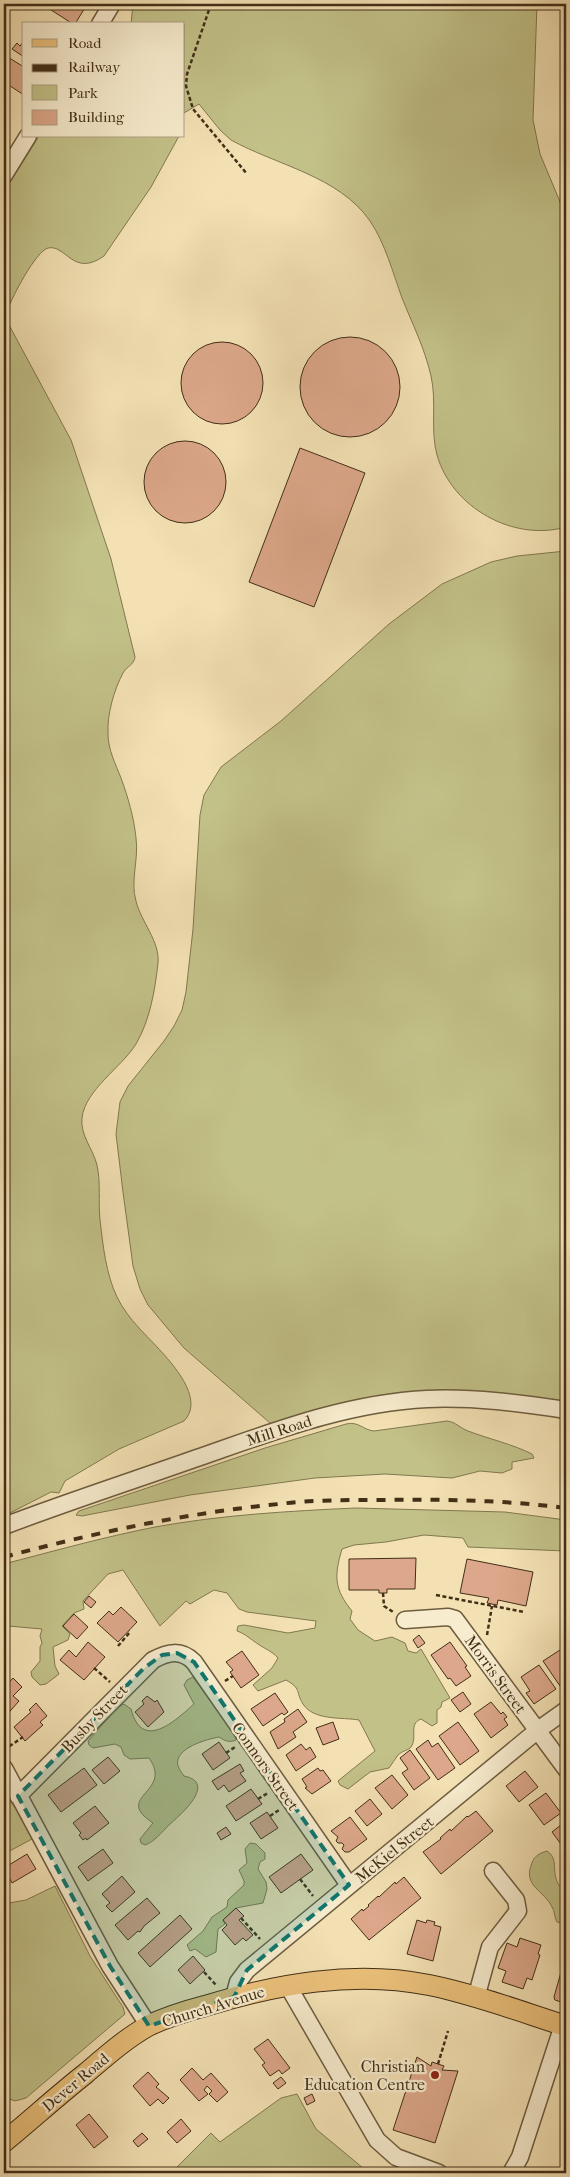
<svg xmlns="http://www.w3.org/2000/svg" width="570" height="2177" font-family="'IM FELL French Canon',serif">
<rect width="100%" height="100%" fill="#f3e1b4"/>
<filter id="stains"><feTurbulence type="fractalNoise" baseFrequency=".004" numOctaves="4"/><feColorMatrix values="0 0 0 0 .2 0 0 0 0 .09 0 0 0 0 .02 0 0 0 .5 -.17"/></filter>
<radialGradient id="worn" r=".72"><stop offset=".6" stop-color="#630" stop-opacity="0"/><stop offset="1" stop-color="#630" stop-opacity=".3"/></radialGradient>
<path fill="#c2c188" stroke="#827850" d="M133,4H537L533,120L540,154L566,216V527C514,542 452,508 437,455C430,430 437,402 431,376C425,349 412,323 402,298C393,273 385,243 370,221C339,176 276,165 231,140L220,130L199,104L184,113V24H131Z
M39,136H179L151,187L104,256C73,278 66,244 48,248C36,251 12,297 8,309C6,315 7,319 9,325L71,440L111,559L135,657C134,665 127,666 123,673C114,690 107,714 108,734C108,749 115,763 121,778C128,797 134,818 136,838C139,859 130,881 136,901C141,922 160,941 158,963C155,990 150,1020 136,1044C122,1067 85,1090 82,1118C80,1135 93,1149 97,1165C101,1183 98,1202 100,1220C103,1246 106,1274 117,1297C123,1309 130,1318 139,1328C156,1347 210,1394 184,1421L119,1449L65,1481L59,1493L51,1492L4,1516V192Z
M566,551V1410L451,1398L278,1430L184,1348L148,1305L140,1289L133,1266L123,1192L116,1134L120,1102L128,1086L164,1041L174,1026L182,1010L186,992L193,929L200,815L204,795L221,767L281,721L389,624L442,584L491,562L517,556Z
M447,1421C456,1422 460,1428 468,1431C489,1439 512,1444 532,1454L534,1458L512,1462V1469L502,1473L480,1471L452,1478L385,1474L315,1478L190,1495L82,1516L76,1515L79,1511L265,1448L346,1424C359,1421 363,1430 374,1431Z
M356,1508L505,1512L566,1520V1551L468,1547L463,1538L424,1535L386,1542L354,1545L342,1549C334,1576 334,1589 352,1611L350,1619L358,1630L375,1641L392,1637L405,1643L408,1651L416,1653L421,1649L450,1698L442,1702L441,1707L437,1710V1723L432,1726L421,1719C408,1724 418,1737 411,1747C409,1750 402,1751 398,1755C395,1759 392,1764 389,1768L370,1772L348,1789L340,1785L338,1781L375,1751L359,1720C342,1717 314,1721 303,1704C295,1691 302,1689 286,1680L258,1691L253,1685L272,1668L278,1658C272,1651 265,1649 258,1644C250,1639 246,1634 237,1631L238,1626L244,1625L288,1633L315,1628L316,1621L247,1612L239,1609L227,1593L214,1590L190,1604L186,1601L160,1626L123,1570L108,1574L83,1601L84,1609L74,1613L62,1626L70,1634L68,1640L53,1647L55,1666L59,1674L46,1684L40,1685L32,1677L31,1672L40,1661V1647L42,1643L40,1636L42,1629L8,1626L4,1657V1564C54,1551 104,1537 155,1527C221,1515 289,1511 356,1508Z
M193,1677L236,1736V1740C230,1743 225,1741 219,1737C208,1739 173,1748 178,1766C179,1769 182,1773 184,1776C218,1783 180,1815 169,1825C162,1832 154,1842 145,1845L141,1843L140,1839L153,1823C112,1796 174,1793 149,1758L130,1759L124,1755L121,1747L115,1744L93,1748L89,1745L88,1741L118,1707L124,1704L131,1709C142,1752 175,1721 194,1704L184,1685L187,1680Z
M4,1793L20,1814L32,1839L4,1854Z
M250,1843L256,1844L265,1853V1859L260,1862L258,1869L266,1882L267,1889L263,1903L236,1908L223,1920L225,1924L218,1929L216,1952L206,1957L195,1949L190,1951L187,1945L203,1931L212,1917L227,1907L228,1900L244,1885V1881L239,1870L247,1863L245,1849Z
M547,1851C562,1861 546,1876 566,1893V1924L557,1922C554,1917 555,1911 552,1907C544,1890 522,1886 532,1863C534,1856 540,1853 547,1851Z
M55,1886L90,1956L123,2007L125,2014L26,2098L15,2101L4,2097V1904L26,1900Z
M297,2094L316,2129L369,2173H175L173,2171L211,2133L220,2142L281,2098Z"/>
<path fill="#dca78a" stroke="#422f17" d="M50,4H82L86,6L75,24H73L48,8Z
M24,41V57L12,49L17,43L20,46Z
M6,56L24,67V95L4,82V58Z
M300 387a50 50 0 1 1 100 0a50 50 0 1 1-100 0Z
M181 383a41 41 0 1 1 82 0a41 41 0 1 1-82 0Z
M144 482a41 41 0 1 1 82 0a41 41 0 1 1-82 0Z
M300,448L365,473L314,607L249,582Z
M416,1558L415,1589H387V1593H379V1590H349V1559Z
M467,1559L533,1572L526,1606L498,1600L497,1605L487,1603L489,1598L460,1593Z
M89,1596L96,1602L91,1608L84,1602Z
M121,1607L137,1622L118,1642L97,1623L109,1611L113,1615Z
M74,1614L88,1627L77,1639L63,1626Z
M419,1635L425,1643L418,1648L413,1640Z
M88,1642L105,1657L84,1680L60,1660L69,1650L76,1657Z
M450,1642L467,1666L465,1667L471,1676L456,1686L450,1678L448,1679L431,1655Z
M560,1650L566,1658V1681L560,1686L543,1661Z
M242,1651L259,1675L241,1688L230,1672L233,1670L226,1662Z
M539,1665L556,1689L534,1704L526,1693L530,1691L521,1677Z
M13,1678L22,1687L13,1696L19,1701L4,1718V1688Z
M463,1692L471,1704L460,1712L451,1700Z
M275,1693L288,1712L284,1715L282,1713L263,1726L251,1709Z
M147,1696L155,1702L157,1700L164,1712L148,1727L135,1712L144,1704L142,1701Z
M491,1702L501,1714L503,1712L507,1717L504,1719L508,1725L491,1738L474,1714Z
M36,1703L47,1716L40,1722L43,1725L25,1741L14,1727L31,1712L29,1710Z
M298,1709L307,1722L293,1732L296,1737L278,1749L270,1732L285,1722L284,1719Z
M333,1722L339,1739L323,1745L316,1728Z
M458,1722L479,1751L460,1765L439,1736Z
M428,1740L432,1747L438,1743L455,1768L438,1780L416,1749Z
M219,1742L230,1758L213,1770L202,1754Z
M301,1744L306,1750L310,1747L316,1757L296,1771L286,1755Z
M410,1750L430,1778L414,1790L402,1773L408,1769L400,1758Z
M108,1757L120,1771L104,1784L92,1770Z
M240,1764L244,1771L240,1773L246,1781L229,1792L224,1785L218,1790L212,1781Z
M84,1768L97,1785L61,1812L48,1795Z
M318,1768L320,1771L323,1770L331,1781L312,1794L305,1788L307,1787L302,1779Z
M525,1771L538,1787L519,1802L506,1786Z
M392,1775L408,1795L392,1809L375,1788Z
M251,1789L262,1804L236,1821L226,1806Z
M546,1793L561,1813L544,1825L529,1805Z
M370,1799L382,1814L367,1826L355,1811Z
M95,1806L109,1823L87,1840L86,1838L83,1840L79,1835L81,1833L73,1823Z
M476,1811L493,1831L441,1874L423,1852L441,1839L440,1838L450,1829L451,1831L467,1816L468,1817Z
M267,1812L278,1828L261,1839L250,1823Z
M350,1817L367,1839L349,1852H345L342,1849L344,1845L342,1843H338L336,1841L338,1837L331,1831Z
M566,1821V1851L552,1832Z
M226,1827L231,1834L221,1840L217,1833Z
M103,1849L113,1863L88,1881L78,1867Z
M27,1854L36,1869L12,1883L4,1868Z
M301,1854L313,1870L281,1893L269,1877Z
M122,1876L135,1892L112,1912L106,1906L110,1903L102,1894Z
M404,1877L421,1898L369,1940L351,1919L362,1909L363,1911L369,1906L368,1905L378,1896L379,1897L395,1882L396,1884Z
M147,1898L160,1913L144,1926L140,1932L138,1931L128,1940L115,1925Z
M236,1908L244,1916L239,1920L253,1935L246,1941L243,1938L235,1945L222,1930L227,1925L223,1920Z
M180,1915L192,1929L150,1967L138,1953Z
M417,1920L426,1923L427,1920L435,1922L434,1925L441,1927L433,1961L407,1954Z
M520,1938L541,1945L538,1954L540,1955L532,1980L527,1978L523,1989L502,1982L506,1971L498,1968L507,1943L517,1947Z
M193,1956L205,1970L190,1984L178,1970Z
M563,1965L566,1966V2001L562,2000L561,2002L555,2000L554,1997Z
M268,2039L290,2068L282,2074L279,2070L270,2076L262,2065L265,2063L254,2049Z
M417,2057L431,2066L432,2062L444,2066L442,2070L458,2071L435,2143L393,2130Z
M192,2068L203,2080L211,2073L228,2092L217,2102L209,2094L212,2091L207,2086L204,2090L208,2094L199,2101L180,2080Z
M148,2072L159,2084L156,2087L169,2098L163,2104L158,2099L150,2106L133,2086Z
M281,2077L286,2083L278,2089L273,2083Z
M312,2094L315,2101L307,2105L304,2098Z
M89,2114L108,2137L94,2148L76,2125Z
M181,2119L191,2131L177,2143L167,2132Z
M142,2133L148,2139L138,2147L133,2141Z"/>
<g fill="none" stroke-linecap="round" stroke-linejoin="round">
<defs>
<path id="minor" d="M100,24L112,4
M4,175L28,136
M4,1526C67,1502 132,1481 197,1458C272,1432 346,1403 427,1399C474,1397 520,1403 566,1410
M405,1620L448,1617L455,1619L566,1769
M4,1768L110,1966L149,2026
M18,1796L153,1660C168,1652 181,1649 194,1662L349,1885
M288,1986L377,2140L396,2157L439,2173
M234,1997L238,1982L247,1970L538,1730L566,1710
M476,1998L490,1947L518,1911L516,1900L493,1871
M511,2173L520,2157L563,2025"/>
<path id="major" d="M4,2142C31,2120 57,2096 85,2074C105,2057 125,2039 148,2026C166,2017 186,2011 205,2006C277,1984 354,1970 429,1985C474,1994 522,2012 566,2026"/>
</defs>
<use href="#minor" stroke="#6e5c3e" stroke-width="19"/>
<use href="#major" stroke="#422f17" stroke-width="22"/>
<path stroke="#422f17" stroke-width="2.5" stroke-dasharray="4 2.5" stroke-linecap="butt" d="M211,4L187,74L186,86L193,109L247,174
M383,1593L384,1606L393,1612
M436,1595L524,1612
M487,1635L492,1606
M118,1646L130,1632L129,1631
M94,1668L110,1682
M225,1681L233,1676
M4,1750L23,1737
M226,1753L235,1747
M258,1799L268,1793
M270,1816L279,1810
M300,1879L313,1896
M241,1918L260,1939
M204,1972L216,1985
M438,2064L448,2031"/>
<use href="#minor" stroke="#f7ecce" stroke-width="16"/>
<use href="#major" stroke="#eac07a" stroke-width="20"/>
<path stroke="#422f17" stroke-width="4" stroke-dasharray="9 9" stroke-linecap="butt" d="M4,1557C94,1533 186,1513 279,1504C311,1500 344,1500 377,1500C441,1499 503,1500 566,1508"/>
</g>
<path fill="#0f766e" fill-opacity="0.2" stroke="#0f766e" stroke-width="4" stroke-dasharray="10 6" stroke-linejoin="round" d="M177,1653L194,1662L349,1885L247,1970L234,1997L149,2026L110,1966L18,1796L143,1669L162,1655Z"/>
<circle fill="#8f2418" stroke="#f7ecce" stroke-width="2" cx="435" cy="2075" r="5"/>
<g text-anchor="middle" stroke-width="4.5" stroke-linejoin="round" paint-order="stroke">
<g font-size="16" fill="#422f17" stroke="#f7ecce">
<text transform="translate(279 1430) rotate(-18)" y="6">Mill Road</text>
<text transform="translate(496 1674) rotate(54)" y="6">Morris Street</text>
<text transform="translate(94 1718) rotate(-46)" y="6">Busby Street</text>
<text transform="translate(266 1766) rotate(55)" y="6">Connors Street</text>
<text transform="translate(394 1849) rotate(-39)" y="6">McKiel Street</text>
<text transform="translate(213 2006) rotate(-17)" y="6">Church Avenue</text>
<text transform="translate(75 2082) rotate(-40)" y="6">Dever Road</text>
</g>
<g font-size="16" fill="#422f17" stroke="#f7ecce" text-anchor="end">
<text x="425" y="2072">Christian<tspan x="425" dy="18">Education Centre</tspan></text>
</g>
</g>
<rect width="570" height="2177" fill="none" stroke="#f3e1b4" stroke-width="20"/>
<rect x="5" y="5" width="560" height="2167" fill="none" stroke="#422f17" stroke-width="2.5"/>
<rect x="10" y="10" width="550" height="2157" fill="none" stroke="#422f17"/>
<rect x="22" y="22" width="162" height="115" fill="#f7ecce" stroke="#afa085"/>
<rect x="32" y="39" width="25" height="8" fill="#eac07a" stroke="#afa085"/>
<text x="68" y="48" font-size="15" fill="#422f17">Road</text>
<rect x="32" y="64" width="25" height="8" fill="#422f17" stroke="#afa085"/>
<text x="68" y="72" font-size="15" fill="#422f17">Railway</text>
<rect x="32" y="85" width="25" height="15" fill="#c2c188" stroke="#afa085"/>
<text x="68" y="98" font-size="15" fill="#422f17">Park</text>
<rect x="32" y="110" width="25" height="15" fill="#dca78a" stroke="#afa085"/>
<text x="68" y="122" font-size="15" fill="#422f17">Building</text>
<rect width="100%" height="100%" filter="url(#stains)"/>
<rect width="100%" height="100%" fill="url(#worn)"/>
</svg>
